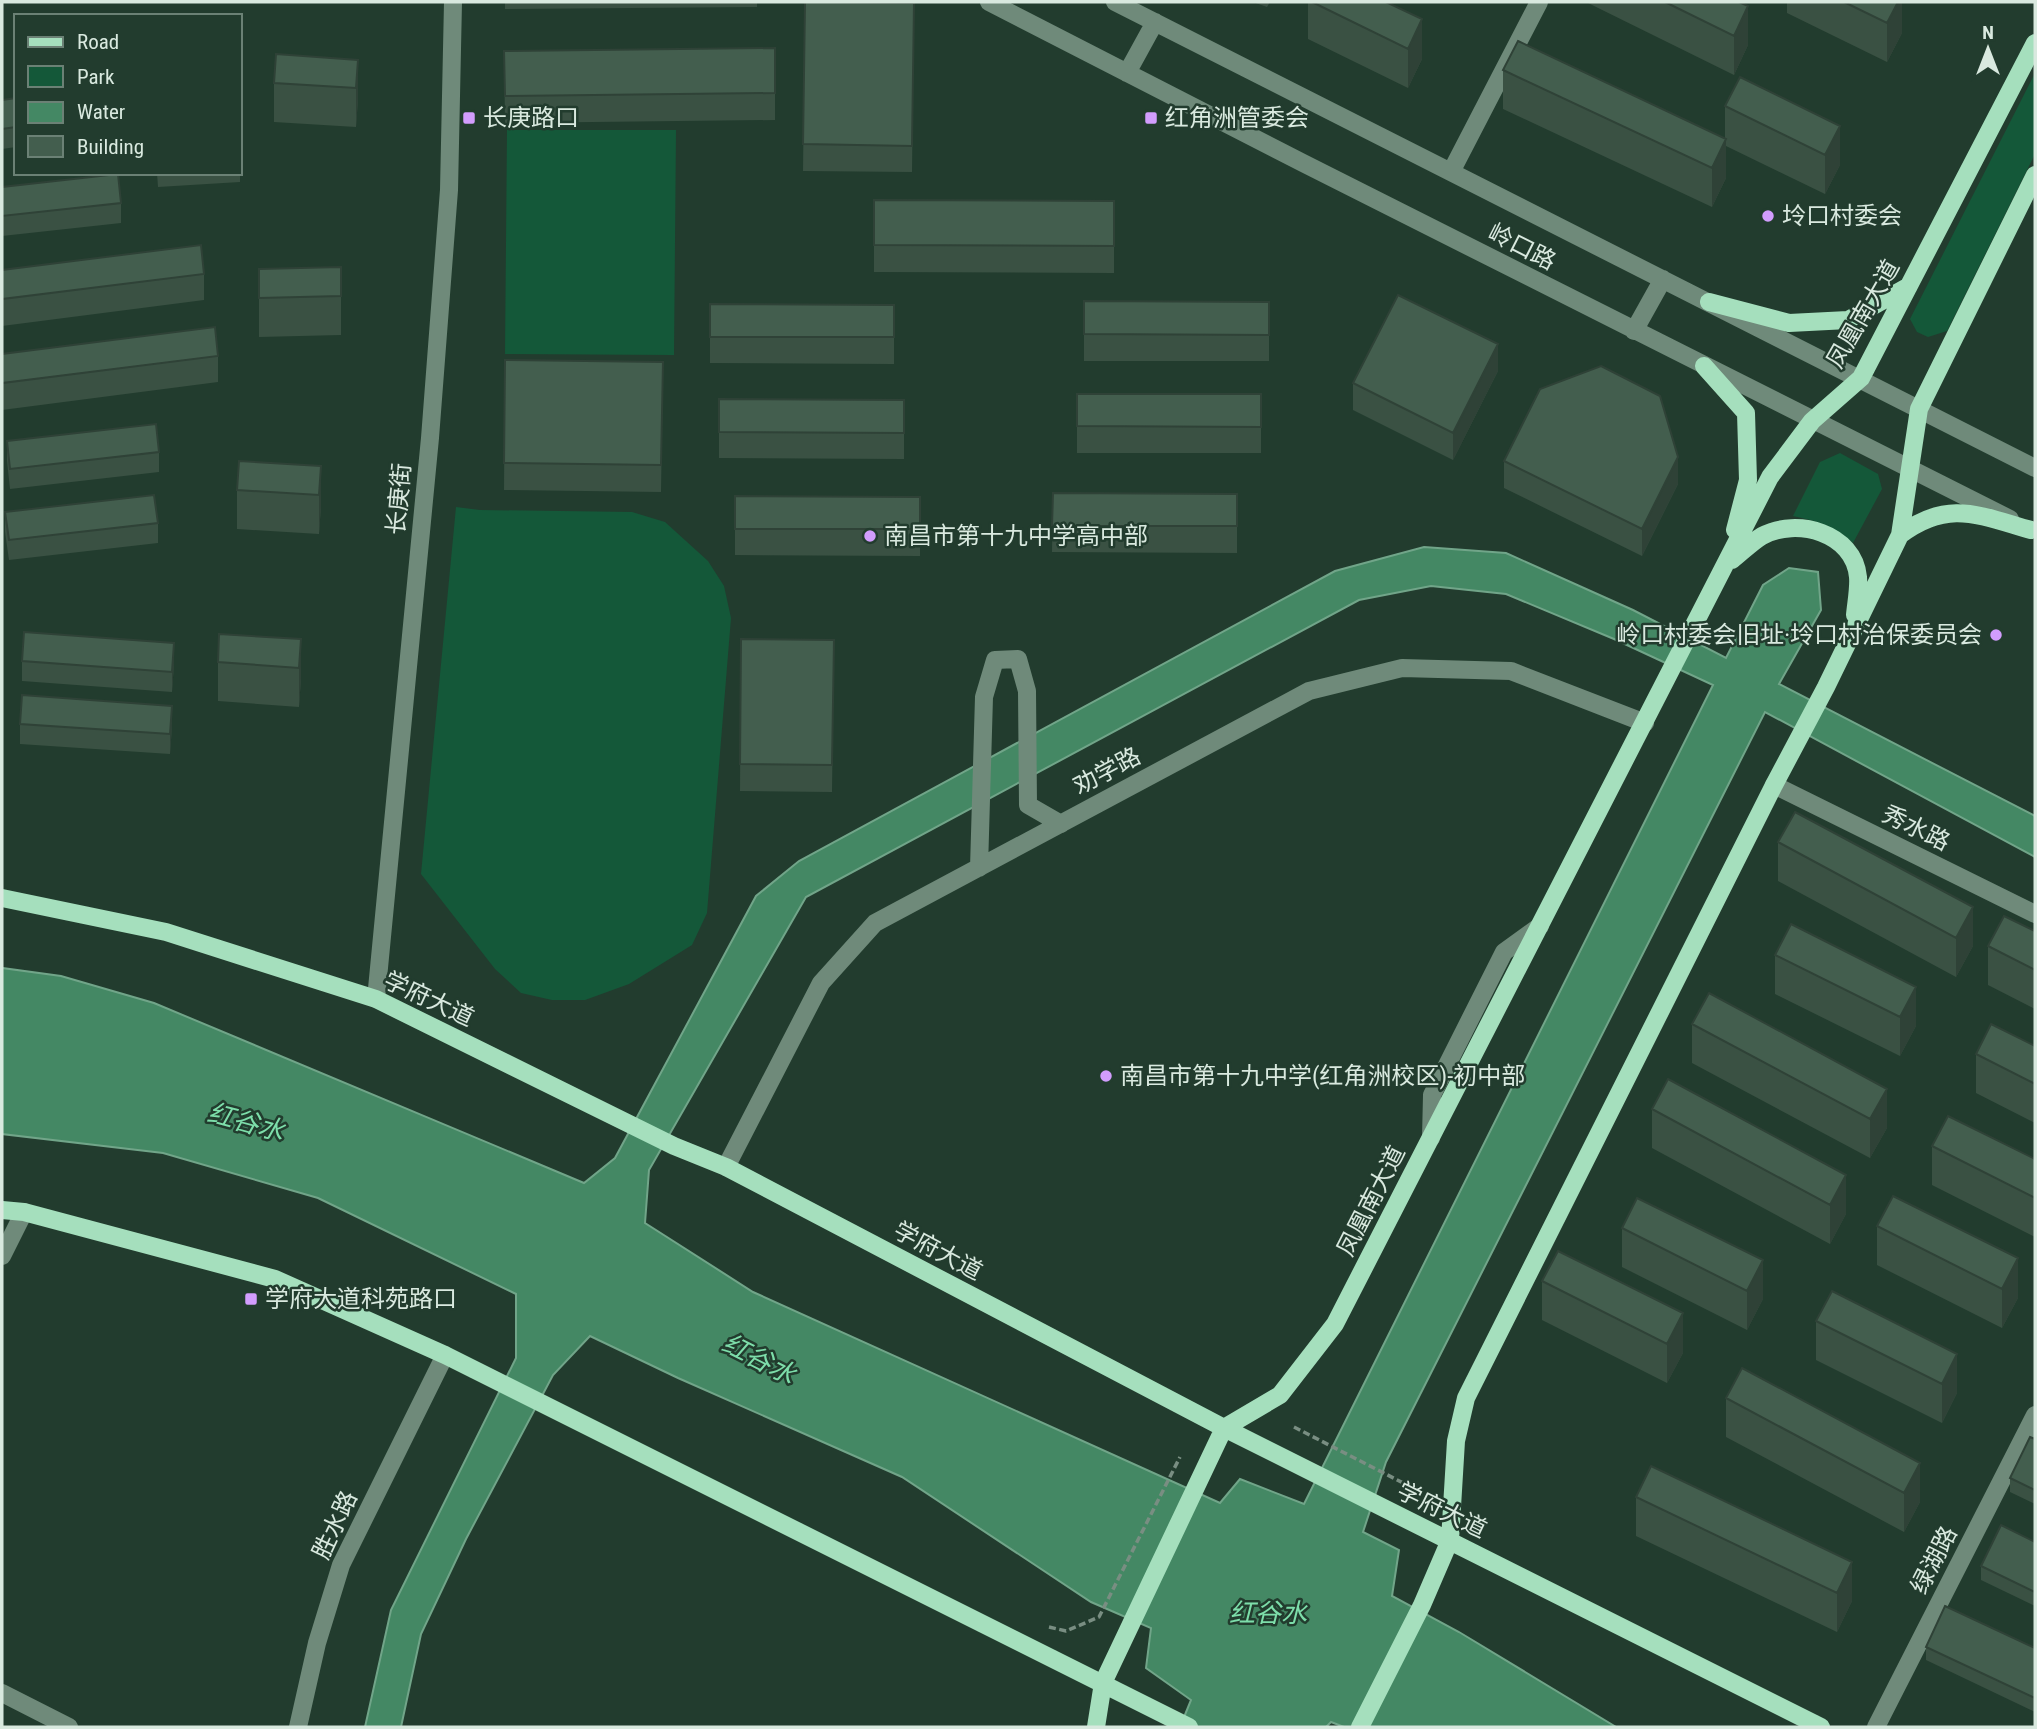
<svg xmlns="http://www.w3.org/2000/svg" width="2037" height="1729" font-family="'Roboto Condensed','Noto Sans SC',sans-serif">
<rect width="100%" height="100%" fill="#223c2e"/>
<path fill="#145839" d="M2035,73V154L1947,331L1928,337L1917,332L1910,319Z
M507,130H676L674,355L505,354Z
M1840,453L1878,474L1882,489L1853,543C1834,526 1817,521 1793,516L1820,462Z
M456,507L480,510L632,512L665,522L708,561L724,586L731,618L707,913L692,945L629,984L585,1000H552L521,993L495,969L421,874Z"/>
<path fill="#448864" stroke="#71a589" stroke-width="2" fill-rule="evenodd" d="M1424,547L1506,553L1633,610L1726,658L1763,585L1789,568L1818,572L1821,610L1779,684L2035,816V857L1765,712L1386,1462L1363,1532L1399,1550L1392,1596L1459,1632L1616,1727H1344L1331,1722L1326,1727H1180L1191,1700L1146,1668L1151,1628L1091,1602L902,1477L678,1378L590,1336L553,1375L466,1539L421,1634L401,1727H365L391,1610L516,1358V1294L318,1198L163,1153L2,1134V968L61,976L154,1003L584,1183L615,1158L756,896L799,861L1335,571ZM1431,586L1506,594L1614,639L1713,685L1304,1504L1240,1479L1220,1503L753,1292L645,1223L649,1170L806,897L1359,600Z"/>
<g fill="none" stroke-linecap="round" stroke-linejoin="round">
<path stroke="#798e82" stroke-width="3.5" stroke-dasharray="7 3.5" stroke-linecap="butt" d="M1294,1427L1411,1487
M1049,1627L1066,1631L1099,1617L1180,1457"/>
<path stroke="#6f8a7a" stroke-width="18" d="M989,2L1303,163L2010,519
M1115,2L2035,468
M1127,73L1155,22
M1451,172L1539,2
M1634,331L1663,279
M1774,785L2035,914
M979,868L984,697L995,660L1018,659L1027,691L1028,805L1061,824
M376,999L430,438L449,190L453,2
M1431,1138L1432,1095L1504,952L1540,926
M726,1167L821,983L875,923L1309,691L1402,668L1511,671L1645,723
M2,1256L24,1212
M2,1693L69,1727
M298,1727L317,1643L341,1565L445,1355
M1876,1727L2035,1415"/>
<path stroke="#a5dfbd" stroke-width="18" d="M1709,302L1789,323L1848,320L1909,286
M1704,366L1746,413L1748,480L1735,530
M1900,535C1948,499 1978,515 2031,530
M1732,560C1742,552 1752,542 1762,536C1797,517 1854,533 1858,577C1859,589 1856,603 1855,615
M2,898L166,932L376,999L674,1146L726,1167L1224,1428L1821,1727
M2,1210L24,1212L275,1279L445,1355L1189,1727
M1096,1727L1103,1683L1224,1428L1280,1395L1335,1324L1770,477L1812,421L1861,378L2035,43
M1360,1727L1422,1605L1450,1540L1456,1441L1466,1398L1774,785L1826,687L1900,535L1919,409L2035,175"/>
</g>
<path fill="#3a5143" d="M505,2H757V7L505,9Z
M805,2L914,3L912,172L803,171Z
M1253,2H1270L1267,7Z
M1308,2H1386L1422,59L1408,88L1308,39Z
M1586,2H1739L1748,45L1734,75Z
M1787,2H1902V33L1887,62L1787,13Z
M775,48V120L505,123L504,51Z
M358,60V99L356,127L274,122V83Z
M1503,70L1725,138V106L1740,77L1840,165L1825,194L1726,146V178L1712,207L1503,109Z
M16,98V147L2,149V100Z
M240,137V182L158,187L157,173H240Z
M2,187L121,203V223L2,236Z
M874,200L1114,201V273L874,272Z
M259,269L341,296V335L259,337Z
M2,270L204,274V300L2,326Z
M1084,301L1269,302V361H1084Z
M710,304L894,305V364L710,363Z
M2,354L218,356V382L2,410Z
M505,360L663,362L661,492L504,490Z
M1498,371L1453,460L1353,410V383Z
M1077,394H1261V453H1077Z
M719,399L904,400V459L719,458Z
M7,441L159,452V472L10,489L7,461Z
M1504,461L1678,484L1642,556L1504,488Z
M321,466V506L319,534L237,529V490Z
M1053,493L1237,494V553L1052,552Z
M735,496L920,497V556L735,555Z
M5,512L158,523V543L9,560L5,532Z
M301,639V678L299,707L218,701V662Z
M741,639L834,640L832,792L740,791Z
M22,661L174,663L172,692L22,681Z
M20,724L172,726L170,754L20,744Z
M1778,842L1973,946L1956,977L1778,881Z
M1791,924L1916,1026L1900,1056L1775,994V955Z
M2035,931V1009L1988,985V946Z
M1692,1024L1887,1128L1870,1158L1692,1063Z
M2035,1046V1123L1976,1093V1054Z
M1652,1109L1846,1214L1830,1244L1652,1148Z
M1932,1146L2035,1159V1237L1932,1185Z
M1877,1226L2018,1258V1298L2002,1328L1877,1265Z
M1622,1228L1763,1260V1299L1747,1330L1622,1267Z
M1558,1251L1683,1353L1667,1383L1542,1320V1281Z
M1816,1321L1957,1354V1393L1942,1423L1816,1360Z
M1726,1398L1920,1502L1904,1532L1726,1437Z
M2035,1439V1504L2010,1492V1478Z
M1636,1497L1852,1562V1601L1837,1632L1636,1536Z
M2035,1542V1606L1981,1580V1566Z
M1926,1647L2035,1648V1712L1926,1660Z"/>
<path fill="#2f4237" d="M1898,2H1902V33L1887,62V23Z
M1748,6V45L1734,75V36Z
M1422,19V59L1408,88V49Z
M358,60V99L356,127V88Z
M1840,126V165L1825,194V155Z
M1726,139V178L1712,207V168Z
M1498,344V371L1453,460V433Z
M1678,457V484L1642,556V529Z
M321,466V506L319,534V495Z
M301,639V678L299,707V668Z
M174,643V663L172,692V672Z
M172,706V726L170,754V734Z
M1973,907V946L1956,977V938Z
M1916,987V1026L1900,1056V1017Z
M1887,1089V1128L1870,1158V1119Z
M1846,1175V1214L1830,1244V1205Z
M2018,1258V1298L2002,1328V1289Z
M1763,1260V1299L1747,1330V1291Z
M1683,1313V1353L1667,1383V1344Z
M1957,1354V1393L1942,1423V1384Z
M1920,1463V1502L1904,1532V1493Z
M1852,1562V1601L1837,1632V1593Z"/>
<path fill="#435e4e" stroke="#2f4237" stroke-width="2" d="M805,2L914,3L912,146L803,144Z
M1312,2H1386L1422,19L1408,49Z
M1665,2H1739L1748,6L1734,36Z
M1844,2H1898L1887,23Z
M1518,41L1726,139L1712,168L1503,70Z
M775,48V93L505,96L504,51Z
M276,54L358,60L356,88L274,83Z
M1740,77L1840,126L1825,155L1725,106Z
M16,98V127L2,129V100Z
M118,174L121,203L2,216V187Z
M874,200L1114,201V246L874,245Z
M201,245L204,274L2,299V270Z
M341,267V296L259,298V269Z
M1398,295L1498,344L1453,433L1353,383Z
M1084,301L1269,302V335L1084,334Z
M710,304L894,305V337H710Z
M215,327L218,356L2,383V354Z
M505,360L663,362L661,465L504,463Z
M1601,366L1660,396L1678,457L1642,529L1504,461L1540,389Z
M1077,394H1261V427L1077,426Z
M719,399L904,400V433L719,432Z
M156,424L159,452L10,469L7,441Z
M239,461L321,466L319,495L237,490Z
M1053,493L1237,494V526H1052Z
M154,495L158,523L9,540L5,512Z
M735,496L920,497V529H735Z
M24,632L174,643L172,672L22,661Z
M219,634L301,639L299,668L218,662Z
M741,639L834,640L832,765L740,764Z
M22,695L172,706L170,734L20,724Z
M1795,812L1973,907L1956,938L1778,842Z
M2004,916L2035,931V970L1988,946Z
M1791,924L1916,987L1900,1017L1775,955Z
M1709,993L1887,1089L1870,1119L1692,1024Z
M1991,1024L2035,1046V1084L1976,1054Z
M1668,1079L1846,1175L1830,1205L1652,1109Z
M1948,1116L2035,1159V1198L1932,1146Z
M1893,1196L2018,1258L2002,1289L1877,1226Z
M1637,1198L1763,1260L1747,1291L1622,1228Z
M1558,1251L1683,1313L1667,1344L1542,1281Z
M1832,1291L1957,1354L1942,1384L1816,1321Z
M1742,1368L1920,1463L1904,1493L1726,1398Z
M2030,1437L2035,1439V1490L2010,1478Z
M1651,1466L1852,1562L1837,1593L1636,1497Z
M2001,1525L2035,1542V1592L1981,1566Z
M1945,1606L2035,1648V1698L1926,1647Z"/>
<g fill="#d29dfd" stroke="#223c2e" stroke-width="2.5">
<rect x="462" y="111" width="14" height="14" rx="3.5"/>
<rect x="1144" y="111" width="14" height="14" rx="3.5"/>
<circle cx="1768" cy="216" r="7"/>
<circle cx="870" cy="536" r="7"/>
<circle cx="1996" cy="635" r="7"/>
<circle cx="1106" cy="1076" r="7"/>
<rect x="244" y="1292" width="14" height="14" rx="3.5"/>
</g>
<g text-anchor="middle" stroke-width="5" stroke-linejoin="round" paint-order="stroke">
<g font-size="24" fill="#d9e9df" stroke="#223c2e" text-anchor="start">
<text x="483" y="126">长庚路口</text>
<text x="1165" y="126">红角洲管委会</text>
<text x="1782" y="224">坽口村委会</text>
<text x="884" y="544">南昌市第十九中学高中部</text>
<text x="1982" y="643" text-anchor="end">岭口村委会旧址·坽口村治保委员会</text>
<text x="1120" y="1084">南昌市第十九中学(红角洲校区)-初中部</text>
<text x="265" y="1307">学府大道科苑路口</text>
</g>
<g font-size="24" fill="#d9e9df" stroke="#223c2e">
<text transform="translate(1522 247) rotate(27)" y="8">岭口路</text>
<text transform="translate(1863 314) rotate(-60)" y="8">凤凰南大道</text>
<text transform="translate(399 499) rotate(-85)" y="8">长庚街</text>
<text transform="translate(1107 771) rotate(-28)" y="8">劝学路</text>
<text transform="translate(1916 828) rotate(26)" y="8">秀水路</text>
<text transform="translate(429 999) rotate(25)" y="8">学府大道</text>
<text transform="translate(1371 1201) rotate(-63)" y="8">凤凰南大道</text>
<text transform="translate(938 1251) rotate(28)" y="8">学府大道</text>
<text transform="translate(1442 1510) rotate(26)" y="8">学府大道</text>
<text transform="translate(335 1525) rotate(-65)" y="8">胜水路</text>
<text transform="translate(1934 1560) rotate(-63)" y="8">绿湖路</text>
</g>
<g font-size="26" font-style="italic" fill="#7ddeaa" stroke="#223c2e">
<text transform="translate(246 1122) rotate(15)" y="9">红谷水</text>
<text transform="translate(759 1359) rotate(27)" y="9">红谷水</text>
<text x="1268" y="1622">红谷水</text>
</g>
</g>
<rect width="2037" height="1729" fill="none" stroke="#d9e9df" stroke-width="7"/>
<rect x="14" y="14" width="228" height="161" fill="#223c2e" stroke="#6b8175" stroke-width="2"/>
<rect x="28" y="37" width="35" height="10" fill="#a5dfbd" stroke="#6b8175" stroke-width="2"/>
<text x="77" y="49" font-size="21" fill="#d9e9df">Road</text>
<rect x="28" y="66" width="35" height="21" fill="#145839" stroke="#6b8175" stroke-width="2"/>
<text x="77" y="84" font-size="21" fill="#d9e9df">Park</text>
<rect x="28" y="102" width="35" height="21" fill="#448864" stroke="#6b8175" stroke-width="2"/>
<text x="77" y="119" font-size="21" fill="#d9e9df">Water</text>
<rect x="28" y="136" width="35" height="21" fill="#435e4e" stroke="#6b8175" stroke-width="2"/>
<text x="77" y="154" font-size="21" fill="#d9e9df">Building</text>
<g transform="translate(1988 49)" stroke="#223c2e" stroke-width="5" paint-order="stroke">
<path d="M0-5L12 26L0 18L-12 26Z" fill="#d9e9df"/>
<text y="-10" font-size="19" font-weight="bold" text-anchor="middle" fill="#d9e9df">N</text>
</g>
</svg>
